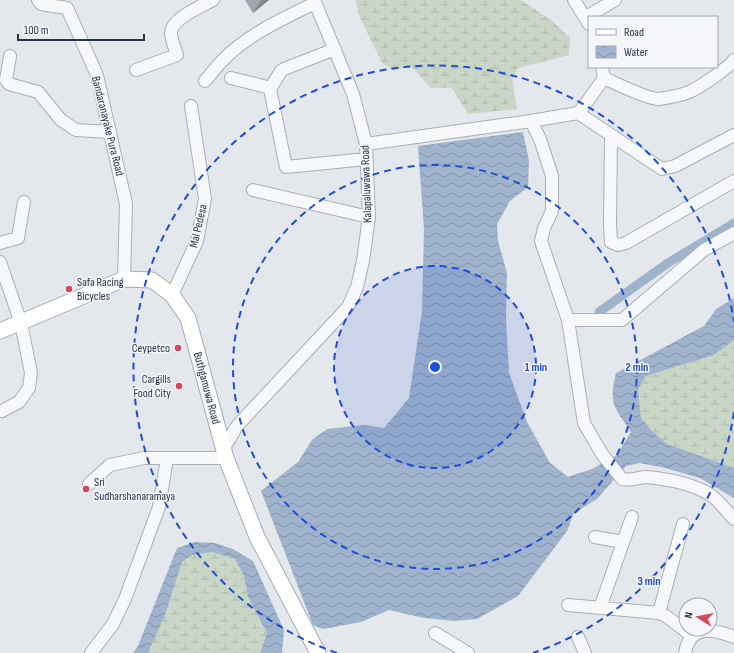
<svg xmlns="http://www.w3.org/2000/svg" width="734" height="653" font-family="'Sofia Sans Condensed',sans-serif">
<defs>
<pattern id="wetland-marsh" width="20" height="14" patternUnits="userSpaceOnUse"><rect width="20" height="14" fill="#c9d6c5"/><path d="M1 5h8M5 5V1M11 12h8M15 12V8" fill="none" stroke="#adb8ab"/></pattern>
<pattern id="water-waves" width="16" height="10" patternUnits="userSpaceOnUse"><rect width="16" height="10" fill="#9fb4cc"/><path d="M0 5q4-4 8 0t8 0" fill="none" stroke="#8293a7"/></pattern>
</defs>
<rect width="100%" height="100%" fill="#e4e7ec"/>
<path fill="url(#wetland-marsh)" d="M356,0H521L551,20L570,38L569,55L518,68L512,80L517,109L468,114L452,88H431L411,66L394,70L382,63L358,13Z
M734,340V468L667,444L651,430L641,418L638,389L646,376L714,355Z
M212,552L235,559L244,576L248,597L267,633L260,653H148L165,615L182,562L192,555Z"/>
<path fill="url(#water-waves)" d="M523,132L529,161L528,187L510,201L497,224L498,241L507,273L506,318L509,373L527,422L550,463L568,477L592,469L617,455L631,432C615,408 608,404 616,373L704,326L716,309L734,298V340L714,355L646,376L638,389L641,418L651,430L667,444L734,468V498L700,478L665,468L640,463L626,466L597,499L574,513L567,531L518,596L477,619L455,621L424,618L389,610L361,622L323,629L313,625L261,491L298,462L312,440L327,429L365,425L384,428L409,398L422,311L424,229L418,146Z
M195,542L215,543L233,549L253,561L284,630L282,653H260L267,633L248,597L244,576L235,559L212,552L192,555L182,562L165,615L148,653H133L138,646L177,548Z"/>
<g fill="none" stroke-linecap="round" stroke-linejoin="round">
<path stroke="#9fb4cc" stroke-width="9" d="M599,312L668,263L734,223"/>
<defs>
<path id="minor" d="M38,0L41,4L67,8L97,75L126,204L124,279
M574,0L589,24
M586,17L615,0
M335,49L284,69L281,71L270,89L286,167L366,159
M10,56L6,80L9,84L38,92L61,120L76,130L110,132
M136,70L177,55C175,49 172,41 171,34C170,19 202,6 213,0
M231,78L267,87L270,89
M604,78C615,83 647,99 659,99C666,98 682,95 689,92C699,88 728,68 734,60
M205,81C211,74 216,67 223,60C247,35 284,18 315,3
M578,113L584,106L604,78L602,67
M531,121L540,139L552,176V211L544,228L541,241L568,320L584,423L602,454L622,479C632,481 638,477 647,477C667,479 695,484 712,496C720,502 727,512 734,519
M611,135L610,224L611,242L618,245L626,243L734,181
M366,144L531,121L578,113L662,169L675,166L734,135
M253,190L369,217
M0,243L18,238L24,202
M0,262L21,323L31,373L29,388L19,402L2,411
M172,295L197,241L205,199L191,106
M568,320H622L704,250L734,233
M224,448L237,426L348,307L357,287L363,261L369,217L366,144L353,94L314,0
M89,484L110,465L144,458H226
M595,537L623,542
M568,605L659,613L666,616L692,636
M600,608L632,517
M659,613L683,524
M435,633L468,653
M578,637L585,653
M91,653L113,624L125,599L159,507L167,459
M685,653C690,624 713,629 734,637"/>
<path id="major" d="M0,331L124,279L152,280L172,295L188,318L226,458L257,537L318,653"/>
</defs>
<use href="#minor" stroke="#a9aeb7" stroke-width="14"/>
<use href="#major" stroke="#a3abb8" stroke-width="17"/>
<use href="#minor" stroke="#f7f8fa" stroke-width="12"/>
<use href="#major" stroke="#fff" stroke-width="15"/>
</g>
<path fill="#a1a5ae" d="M245,0H269L253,13Z"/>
<path fill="#83868d" d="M261,0H269L253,13Z"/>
<circle cx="435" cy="367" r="101" fill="#1d4ed8" fill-opacity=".12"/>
<g fill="none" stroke="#1d4ed8" stroke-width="2" stroke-dasharray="7 5">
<circle cx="435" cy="367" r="101"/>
<circle cx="435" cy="367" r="202"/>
<path d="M734 412A302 302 0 0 1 533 653M337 653A302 302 0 1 1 734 322"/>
</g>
<g fill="#d1495b" stroke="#f4f6f9" stroke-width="1.5">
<circle cx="69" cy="289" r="4"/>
<circle cx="178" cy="348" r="4"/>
<circle cx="179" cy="386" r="4"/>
<circle cx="86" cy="489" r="4"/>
</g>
<g text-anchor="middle" stroke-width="3" stroke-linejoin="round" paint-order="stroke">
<g font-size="12" fill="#2b3445" stroke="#f4f6f9">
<text transform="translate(108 126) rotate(76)" y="4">Bandaranayake Pura Road</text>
<text transform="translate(366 184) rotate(-92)" y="4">Kalapaluwawa Road</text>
<text transform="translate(198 226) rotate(-77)" y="4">Mal Pedesa</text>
<text transform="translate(207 388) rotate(75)" y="4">Buthgamuwa Road</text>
</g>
<g font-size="12" fill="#2b3445" stroke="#f4f6f9" text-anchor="start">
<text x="77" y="286">Safa Racing<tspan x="77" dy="14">Bicycles</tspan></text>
<text x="170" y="352" text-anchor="end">Ceypetco</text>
<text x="171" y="383" text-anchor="end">Cargills<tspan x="171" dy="14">Food City</tspan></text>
<text x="94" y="486">Sri<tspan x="94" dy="14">Sudharshanaramaya</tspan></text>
</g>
</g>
<circle cx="435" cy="367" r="6" fill="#1d4ed8" stroke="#f4f6f9" stroke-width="2"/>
<g font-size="12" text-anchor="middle" font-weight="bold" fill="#1d4ed8" stroke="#f4f6f9" stroke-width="3" stroke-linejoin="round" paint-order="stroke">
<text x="536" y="371">1 min</text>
<text x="637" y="371">2 min</text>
<text x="649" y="585">3 min</text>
</g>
<rect x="588" y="16" width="130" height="52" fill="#f4f6f9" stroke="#a4a8b1"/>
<rect x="596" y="29" width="20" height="6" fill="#ffffff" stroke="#a4a8b1"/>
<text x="624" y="36" font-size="12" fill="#2b3445">Road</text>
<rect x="596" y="46" width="20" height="12" fill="url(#water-waves)" stroke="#a4a8b1"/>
<text x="624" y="56" font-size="12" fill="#2b3445">Water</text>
<g transform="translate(698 617) rotate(281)"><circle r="19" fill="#f4f6f9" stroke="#a4a8b1"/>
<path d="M0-3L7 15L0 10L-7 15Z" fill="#d1495b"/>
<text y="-6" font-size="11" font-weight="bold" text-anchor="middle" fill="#2b3445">N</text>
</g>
<path d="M18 34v6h126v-6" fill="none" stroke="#2b3445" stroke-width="2"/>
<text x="24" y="34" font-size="12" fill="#2b3445" stroke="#f4f6f9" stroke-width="3" paint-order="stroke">100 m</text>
</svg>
